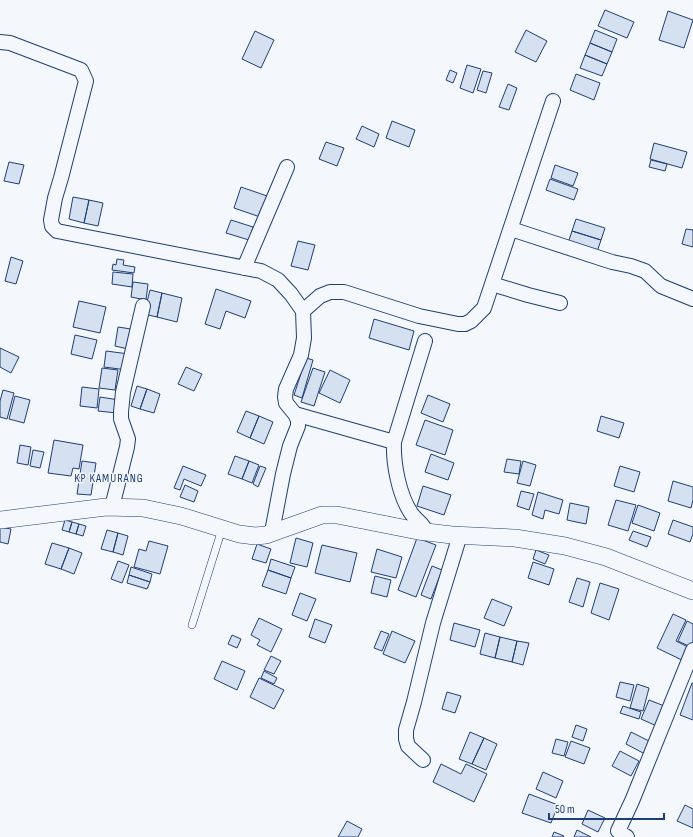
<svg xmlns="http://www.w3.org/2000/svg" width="693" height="837" font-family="'Sofia Sans Condensed',sans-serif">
<rect width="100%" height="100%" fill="#f4f7fb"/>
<path fill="#d5e0f0" stroke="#1d3f73" d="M605,10L634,22L627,38L598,26Z
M668,11L693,20L684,48L659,40Z
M526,30L547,41L536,62L515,52Z
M595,30L617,39L612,52L590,43Z
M255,31L274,40L261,68L242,59Z
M590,43L612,52L607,64L585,55Z
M585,55L607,64L602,76L580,68Z
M467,65L481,69L473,93L460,88Z
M450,70L457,73L453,83L446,80Z
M483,71L492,73L486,93L477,90Z
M576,74L600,83L594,100L570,90Z
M508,84L517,88L509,110L499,107Z
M392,121L415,130L409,147L386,138Z
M362,126L379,134L374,147L356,139Z
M326,142L344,148L337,166L319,159Z
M654,143L687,152L682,168L650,159Z
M651,160L667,164L665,171L649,167Z
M9,162L24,165L19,184L4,181Z
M555,165L578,173L573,186L551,178Z
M550,179L578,189L574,200L546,190Z
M241,187L270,197L263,218L234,208Z
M73,197L89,200L84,223L69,219Z
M89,200L103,203L98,226L84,223Z
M576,219L605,228L601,240L572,231Z
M231,220L253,227L249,240L226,233Z
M686,229L693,230V247L682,244Z
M572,231L601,240L596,255L567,246Z
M298,241L315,245L308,270L291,266Z
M11,257L23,261L16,284L5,281Z
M117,259L124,260L123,265L135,267L134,273L112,270L113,264L116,265Z
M113,272L133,274L132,287L112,284Z
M133,282L148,284L146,300L131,297Z
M216,289L251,301L245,318L226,311L220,329L205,324Z
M150,290L162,293L157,317L144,314Z
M162,293L182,298L177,322L157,317Z
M79,301L106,307L100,333L73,327Z
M374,319L414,331L409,350L369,338Z
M118,327L131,329L128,349L115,346Z
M75,335L97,340L92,359L71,354Z
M0,348L19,357L11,373L0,367Z
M106,351L129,354L127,370L104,367Z
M306,358L313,360L302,398L294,395Z
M186,367L202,374L194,391L178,384Z
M102,368L118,370L115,390L99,388Z
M313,368L325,372L314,406L301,402Z
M330,370L350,380L340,403L319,393Z
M137,386L147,389L140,409L131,406Z
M82,387L99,389L97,408L80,406Z
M147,389L160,394L154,413L140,409Z
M3,390L14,393L7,419L0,417V401Z
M428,395L450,404L443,422L421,413Z
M15,396L30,400L24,423L9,419Z
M100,397L119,400L117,413L98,411Z
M246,411L259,416L250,438L237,432Z
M259,416L273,422L264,444L250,438Z
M601,416L624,423L619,438L597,431Z
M425,420L453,430L445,455L416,445Z
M54,440L83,445L79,469L73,468L71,476L48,473Z
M20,445L31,447L28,465L17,463Z
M33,450L44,452L40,468L30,466Z
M431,454L454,463L448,480L425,472Z
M235,456L249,461L242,479L228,474Z
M507,459L521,461L519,474L504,472Z
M82,461L96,463L91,495L77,494Z
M249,461L259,465L252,483L242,479Z
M523,461L536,465L530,486L517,483Z
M183,466L206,475L201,486L184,479L180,490L174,488Z
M260,466L266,468L258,487L253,484Z
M620,466L640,472L634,492L614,486Z
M673,481L693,487V500L691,508L668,501Z
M185,485L198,491L194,502L180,497Z
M423,486L451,495L444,515L417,506Z
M521,491L534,494L529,510L517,506Z
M538,492L563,500L559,514L545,510L543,519L532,515Z
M616,500L636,505L628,531L608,525Z
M570,503L589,507L586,524L567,520Z
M638,505L660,513L654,531L632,523Z
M65,520L72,522L69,532L62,530Z
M673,520L693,527V534L690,542L668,534Z
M72,522L79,524L76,534L69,532Z
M79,524L86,526L83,536L76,534Z
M0,527L11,529L8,544L0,542Z
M107,530L118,533L113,552L101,549Z
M633,531L651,537L647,547L629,540Z
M118,533L128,536L123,555L113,552Z
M296,538L313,543L307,567L290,563Z
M417,538L436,545L416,597L398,590Z
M149,541L168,546L160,574L134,567L139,549L146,551Z
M52,543L69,548L61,569L45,564Z
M257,544L271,549L266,563L252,559Z
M322,545L357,553L350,582L315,573Z
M69,548L82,553L74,574L61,569Z
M377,549L402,557L396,578L371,572Z
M536,550L549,555L545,564L533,559Z
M271,559L295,567L291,578L268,570Z
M118,561L129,565L122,583L111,579Z
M533,562L554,569L549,585L528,578Z
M432,566L442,570L431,599L421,595Z
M131,567L152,574L150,582L129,575Z
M268,570L291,578L286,594L262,586Z
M129,575L150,582L147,589L127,583Z
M375,576L391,580L387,597L371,593Z
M577,578L590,582L583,607L569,602Z
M600,583L619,589L609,620L591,613Z
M300,593L316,599L307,621L292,615Z
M492,599L512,607L504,626L484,618Z
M673,614L686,620L676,641L692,649L686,662L657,648Z
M259,618L282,629L271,652L257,645L260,640L251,635Z
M315,619L332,625L325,643L309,637Z
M687,621L693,624V648L678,641Z
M454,623L480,630L475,647L450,640Z
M381,631L389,634L382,651L374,648Z
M392,631L415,641L405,663L383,654Z
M485,633L500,637L495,658L480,654Z
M232,635L241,639L237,648L228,644Z
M500,637L517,641L512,662L495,658Z
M517,641L529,643L523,665L512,662Z
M271,656L281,661L274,674L264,670Z
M222,661L245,671L237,690L214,679Z
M264,671L277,678L274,684L261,678Z
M259,678L284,690L274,709L250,697Z
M620,682L634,685L630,701L616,697Z
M692,683H693V720L680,715Z
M637,684L649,688L643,711L630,708Z
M447,692L461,696L455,713L442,709Z
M649,700L667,707L659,727L641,719Z
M623,706L641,712L639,719L620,713Z
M576,725L587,729L583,741L572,737Z
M470,732L484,738L472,764L459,759Z
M631,732L651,742L645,754L626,744Z
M484,738L497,744L486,770L472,764Z
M556,739L568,742L564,756L552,753Z
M571,741L590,748L584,764L565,757Z
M620,751L639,761L631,776L612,766Z
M441,764L461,774L466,764L487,774L474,802L433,782Z
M543,772L563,781L556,798L536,789Z
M529,794L558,805L551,823L522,813Z
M685,805L693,809V828L677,821Z
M588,810L605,818L598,832L582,824Z
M347,821L362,829L358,837H338Z
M577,830L591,837H574Z
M554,832L564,836L563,837H552Z"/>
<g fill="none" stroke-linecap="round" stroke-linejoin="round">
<defs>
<path id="service" d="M192,625L222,529"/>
<path id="minor" d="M0,42L10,43L81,70L86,81L61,178L55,198L51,220L52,226L57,231L261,271L278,280L291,294L303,311L304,338L301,355L286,389L285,397L286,403L295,414L298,420V426L290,446L283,474L272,532
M511,229L612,262L631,266L645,271L661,286L693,299
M244,268L287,167
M492,284L528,295L560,303
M303,311L320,296L330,292H344L419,316L458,324H465L471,321L484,308L553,101
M425,341L394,442C393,463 399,495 411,513C416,521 423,522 426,532
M295,414L394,442
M112,507L127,447L128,439L121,419V412L123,392L143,306
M423,760L408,746L406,739V730L414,702L433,623L460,535
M627,837L618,831L632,801L693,650"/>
<path id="tertiary" d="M0,520L106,507L143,508L181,516L239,534L255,536L266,535L322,515H337L418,531L452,535L515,538L565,546L606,557L693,591"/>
</defs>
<use href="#service" stroke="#1d3f73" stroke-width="8"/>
<use href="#minor" stroke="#1d3f73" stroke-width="16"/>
<use href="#tertiary" stroke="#1d3f73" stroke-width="18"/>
<use href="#service" stroke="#f4f7fb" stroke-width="7"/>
<use href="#minor" stroke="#f4f7fb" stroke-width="14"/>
<use href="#tertiary" stroke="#f4f7fb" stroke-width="17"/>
</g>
<g text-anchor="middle" stroke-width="3" stroke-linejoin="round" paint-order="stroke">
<g font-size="12" letter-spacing="1" fill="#1d3f73" stroke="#f4f7fb">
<text x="109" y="482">KP KAMURANG</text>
</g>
</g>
<path d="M549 813v6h115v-6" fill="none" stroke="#1d3f73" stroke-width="2"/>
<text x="555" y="813" font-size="12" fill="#1d3f73" stroke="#f4f7fb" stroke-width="3" paint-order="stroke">50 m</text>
</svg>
